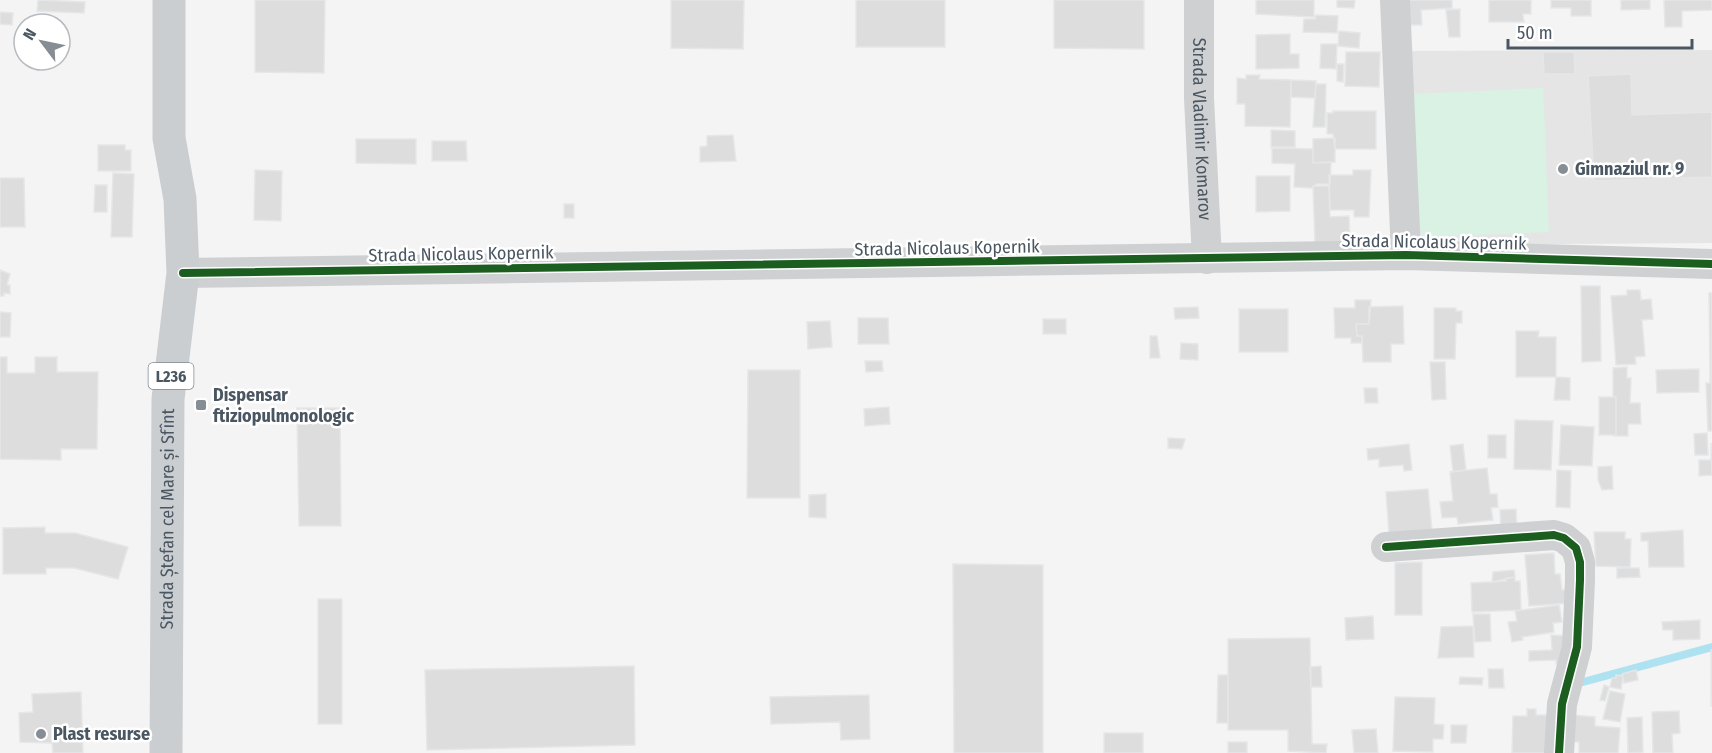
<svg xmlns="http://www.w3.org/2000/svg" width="1712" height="753" font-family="'Fira Sans Condensed',sans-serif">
<rect width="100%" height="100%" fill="#f4f4f4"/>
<path fill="#e6e5e6" d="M1712,50V243L1418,245L1405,51Z"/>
<path fill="#d9f2e3" d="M1543,88L1549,232L1421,237L1410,94Z"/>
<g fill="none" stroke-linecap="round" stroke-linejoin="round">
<path stroke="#aee2f0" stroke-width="8" d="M1583,682L1712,647"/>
</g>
<path fill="#ddddde" stroke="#e5e6e7" stroke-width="1.5" d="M38,0L85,2L84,13L37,11Z
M255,0H325L324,73L255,72Z
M671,0H744L743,49L671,48Z
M856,0H945V47H856Z
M1054,0H1144V49L1054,48Z
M1256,0H1314V17L1256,14Z
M1337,0H1355L1354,8L1337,7Z
M1401,0H1452V8L1421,10L1422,25H1402Z
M1489,0H1531V14H1523L1524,22H1489Z
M1551,0H1591V16H1571V8H1551Z
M1621,0H1650V9L1621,10Z
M1664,0H1712V10L1682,11V27H1665Z
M1460,9V37H1449L1446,10Z
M0,12L13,13L12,25L0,24Z
M1316,15L1338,16L1337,33L1303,32L1304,19H1315Z
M1339,31L1360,33L1359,48L1338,46Z
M1290,34V54H1299V68L1256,69V35Z
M1321,44H1337L1336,69L1320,68Z
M1346,52H1380L1379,87L1345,86Z
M1543,52H1574L1575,74H1544Z
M1337,64H1344L1343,82L1337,81Z
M1631,74L1632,115L1712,112V177L1594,181L1588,76Z
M1246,75H1260L1259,79L1291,80L1290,127L1245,126V104H1237V78L1246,79Z
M1291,80L1316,81L1315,98L1291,97Z
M1316,84H1326L1325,127H1313Z
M1333,111H1376V149H1335L1333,134H1327V113H1333Z
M1271,130L1295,131V147H1271Z
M733,135L736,161L700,162V147L707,146V136Z
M1335,138V162L1313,163V139Z
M356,139H416V164L356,163Z
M432,141H466L467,161H432Z
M98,145H125V150H131V171H98Z
M1272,148L1313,149V163L1331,162L1330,184H1316L1312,188L1294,187L1295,164L1272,163Z
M255,170L282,171L281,221L254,220Z
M1353,170H1371L1369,217H1354V210H1330L1329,175H1353Z
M113,173L134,174L132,237H111Z
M1256,176H1290V211L1256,212Z
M0,178H24L25,227H0Z
M95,185H107V212H94Z
M1313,186H1329L1330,217L1349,216L1350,244L1315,243Z
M564,204H574V218H564Z
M0,270L10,274L7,285H10V294L4,293V296H0Z
M1581,286H1600L1601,361L1582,362Z
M1627,290H1640L1641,300L1651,299L1653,319L1642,320L1645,356L1635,357L1636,364L1616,365L1611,296L1627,295Z
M1709,293H1712V372H1710Z
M1355,300H1371L1369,324H1356L1357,336H1362V343H1351V338H1335L1334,308H1355Z
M1403,306L1404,344H1391V362H1363L1362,336H1357L1356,324H1369V307Z
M1198,307L1199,318L1175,319L1174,308Z
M1434,308H1456V311H1462V323H1456L1455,359H1434Z
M1239,309H1288V352H1239Z
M0,312L11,313L10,337H0Z
M858,318H888L889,344H858Z
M1043,319H1066V334H1043Z
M830,321L832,347L808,349L807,322Z
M1516,331H1539L1538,337H1556V377H1516Z
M1150,336H1157L1160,358H1150Z
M1181,343L1198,344V360L1180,359Z
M0,357H7V373H35V357H57V372H98L97,449H61V460L0,459Z
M865,361H882L883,371L866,372Z
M1430,362H1445L1446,399L1432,400Z
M1627,367V378H1631L1630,403H1640L1641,424H1628V436H1613L1616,435V397H1613V368Z
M1699,369V392L1657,393L1656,370Z
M748,370H800V498H747Z
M1710,372H1712V431H1708L1706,383H1710Z
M1556,377L1570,378V400H1554Z
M1364,388H1377L1378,403H1365Z
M1599,397H1616V435H1599Z
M889,407L890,424L865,426L864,409Z
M297,408H340L341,526H299Z
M1515,420L1553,421L1551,470L1514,469Z
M1561,425L1594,427L1592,466L1559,465Z
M1707,433L1708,455H1695L1694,434Z
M1488,435H1506V458H1488Z
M1168,438L1185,439L1182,449L1168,448Z
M1711,443L1712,475L1699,476V460H1711Z
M1409,444L1412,470L1404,471L1403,465L1379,467V459L1368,460L1367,449Z
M1463,444L1466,470L1453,472L1450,446Z
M1612,466L1613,489L1602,490L1598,480V467Z
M1487,468L1490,494H1497L1498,507L1491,508L1493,520L1458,524L1457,517L1442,518L1440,502L1453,501L1450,472Z
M1557,470L1571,471L1570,508L1556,507Z
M1428,489L1432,530L1389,533L1386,492Z
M826,494V518L809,517V495Z
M1516,509L1517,532L1501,533L1500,510Z
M45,527V533H75L128,547L118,579L74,568H46V574H3V528Z
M1683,530L1684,567H1649L1648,541H1641V533Z
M1594,532H1625V539H1631L1630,567L1596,566Z
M1554,553L1555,574H1560L1562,590L1569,589L1570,603L1529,606L1525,555Z
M1422,562V615H1395V563Z
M953,564L1043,565V753H954Z
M1617,568H1639L1640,577L1617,578Z
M1514,570L1515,577L1492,582L1493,572Z
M1515,577V581H1520L1521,610L1472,612L1471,583L1506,581V578Z
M318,599H342V724H318Z
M1559,605L1562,622L1553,623L1554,632L1522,637L1523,640L1512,642L1508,622L1517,621L1515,611Z
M1473,614H1490L1491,641L1475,642Z
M1373,616L1374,639L1346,640L1345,618Z
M1700,620V639L1673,640V630H1663L1662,622Z
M1473,626L1474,657L1438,658L1441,627Z
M1551,635L1568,636L1567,664H1556V660L1529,661V651L1552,650Z
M1310,638L1312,744H1327L1326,753L1288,751V730H1228V639Z
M1711,650H1712L1711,707Z
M634,666L635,745L427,750L425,670Z
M1321,666L1322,687H1311L1310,667Z
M1488,669H1503L1504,688H1489Z
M1636,670L1638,680L1624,683L1622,674Z
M1218,675H1228V723H1217Z
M1616,675L1623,676L1621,689L1610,687L1612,678H1616Z
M1460,677L1483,678L1482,685L1459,684Z
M1604,685L1609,687L1605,701L1600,700Z
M1610,691L1625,694L1620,722L1603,719Z
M81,692L83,753H53L52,743L20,742L19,713L33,712L32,694Z
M869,695L870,739L841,740L840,722L771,724L770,697Z
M1395,697L1435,698L1434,724L1444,725L1443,739H1433V752L1393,751Z
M1527,709H1536V715H1548L1547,753H1512L1513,716H1527Z
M1679,711L1680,733L1672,734L1673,753H1653L1652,712Z
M1573,715L1595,717V726L1620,728L1618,753H1579V742H1572Z
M1642,717L1643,752L1628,753L1627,718Z
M1451,725H1467L1466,743H1451Z
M1376,729L1378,753H1354L1352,730Z
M1104,733H1143V753H1104Z
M1228,742H1247V753H1228Z"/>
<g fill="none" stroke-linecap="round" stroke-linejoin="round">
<g stroke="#ced0d2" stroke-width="30">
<path id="s1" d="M1199,0V98L1207,259"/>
<path d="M1395,0L1406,255"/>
<path d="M183,273L1406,255L1712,264"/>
<path d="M1386,547L1554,535L1564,538L1576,548L1580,562V580L1577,647L1562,704L1559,753"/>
</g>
<path stroke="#caced1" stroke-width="33" id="s2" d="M166,753L168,399L183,273L180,199L169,138V0"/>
<defs>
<path id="cycleway" d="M183,273L1406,255L1712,264
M1386,547L1554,535L1564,538L1576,548L1580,562V580L1577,647L1562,704L1559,753"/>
</defs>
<use href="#cycleway" stroke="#fff" stroke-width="11"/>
<use href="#cycleway" stroke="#1b5e20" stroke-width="8"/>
</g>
<g fill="#868d94" stroke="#fff" stroke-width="2">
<circle cx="1563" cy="169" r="6"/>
<rect x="195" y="399" width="12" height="12" rx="3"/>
<circle cx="41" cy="734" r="6"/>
</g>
<g text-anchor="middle" stroke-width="5" stroke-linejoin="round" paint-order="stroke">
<rect fill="#fff" stroke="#808990" stroke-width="1.5" x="148.5" y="363" width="45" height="26" rx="4.5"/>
<g font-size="16" font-weight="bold" fill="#4a5661">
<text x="171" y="382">L236</text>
</g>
<g font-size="18" fill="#4a5661" stroke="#fff">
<text dy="6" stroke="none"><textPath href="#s1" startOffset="129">Strada Vladimir Komarov</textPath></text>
<text transform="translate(1434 242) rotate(1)" y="6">Strada Nicolaus Kopernik</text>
<text transform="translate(947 248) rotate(-1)" y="6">Strada Nicolaus Kopernik</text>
<text transform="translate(461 254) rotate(-1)" y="6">Strada Nicolaus Kopernik</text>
<text dy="6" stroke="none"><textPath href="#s2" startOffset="234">Strada Ștefan cel Mare și Sfînt</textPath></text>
</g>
<g font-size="18" font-weight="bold" fill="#4a5661" stroke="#fff" text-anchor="start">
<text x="1575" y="175">Gimnaziul nr. 9</text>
<text x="213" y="401">Dispensar<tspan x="213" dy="21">ftiziopulmonologic</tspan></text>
<text x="53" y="740">Plast resurse</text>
</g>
</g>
<g transform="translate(42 42) rotate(302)"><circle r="28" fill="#ffffff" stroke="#b7bbc0" stroke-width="1.5"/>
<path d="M0-4.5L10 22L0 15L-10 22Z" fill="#868d94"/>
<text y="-9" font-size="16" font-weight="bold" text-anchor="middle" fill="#4a5661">N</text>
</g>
<path d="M1508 39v9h184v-9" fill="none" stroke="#4a5661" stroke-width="3"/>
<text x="1517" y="39" font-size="18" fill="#4a5661" stroke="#ffffff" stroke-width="4.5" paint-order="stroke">50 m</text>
</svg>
